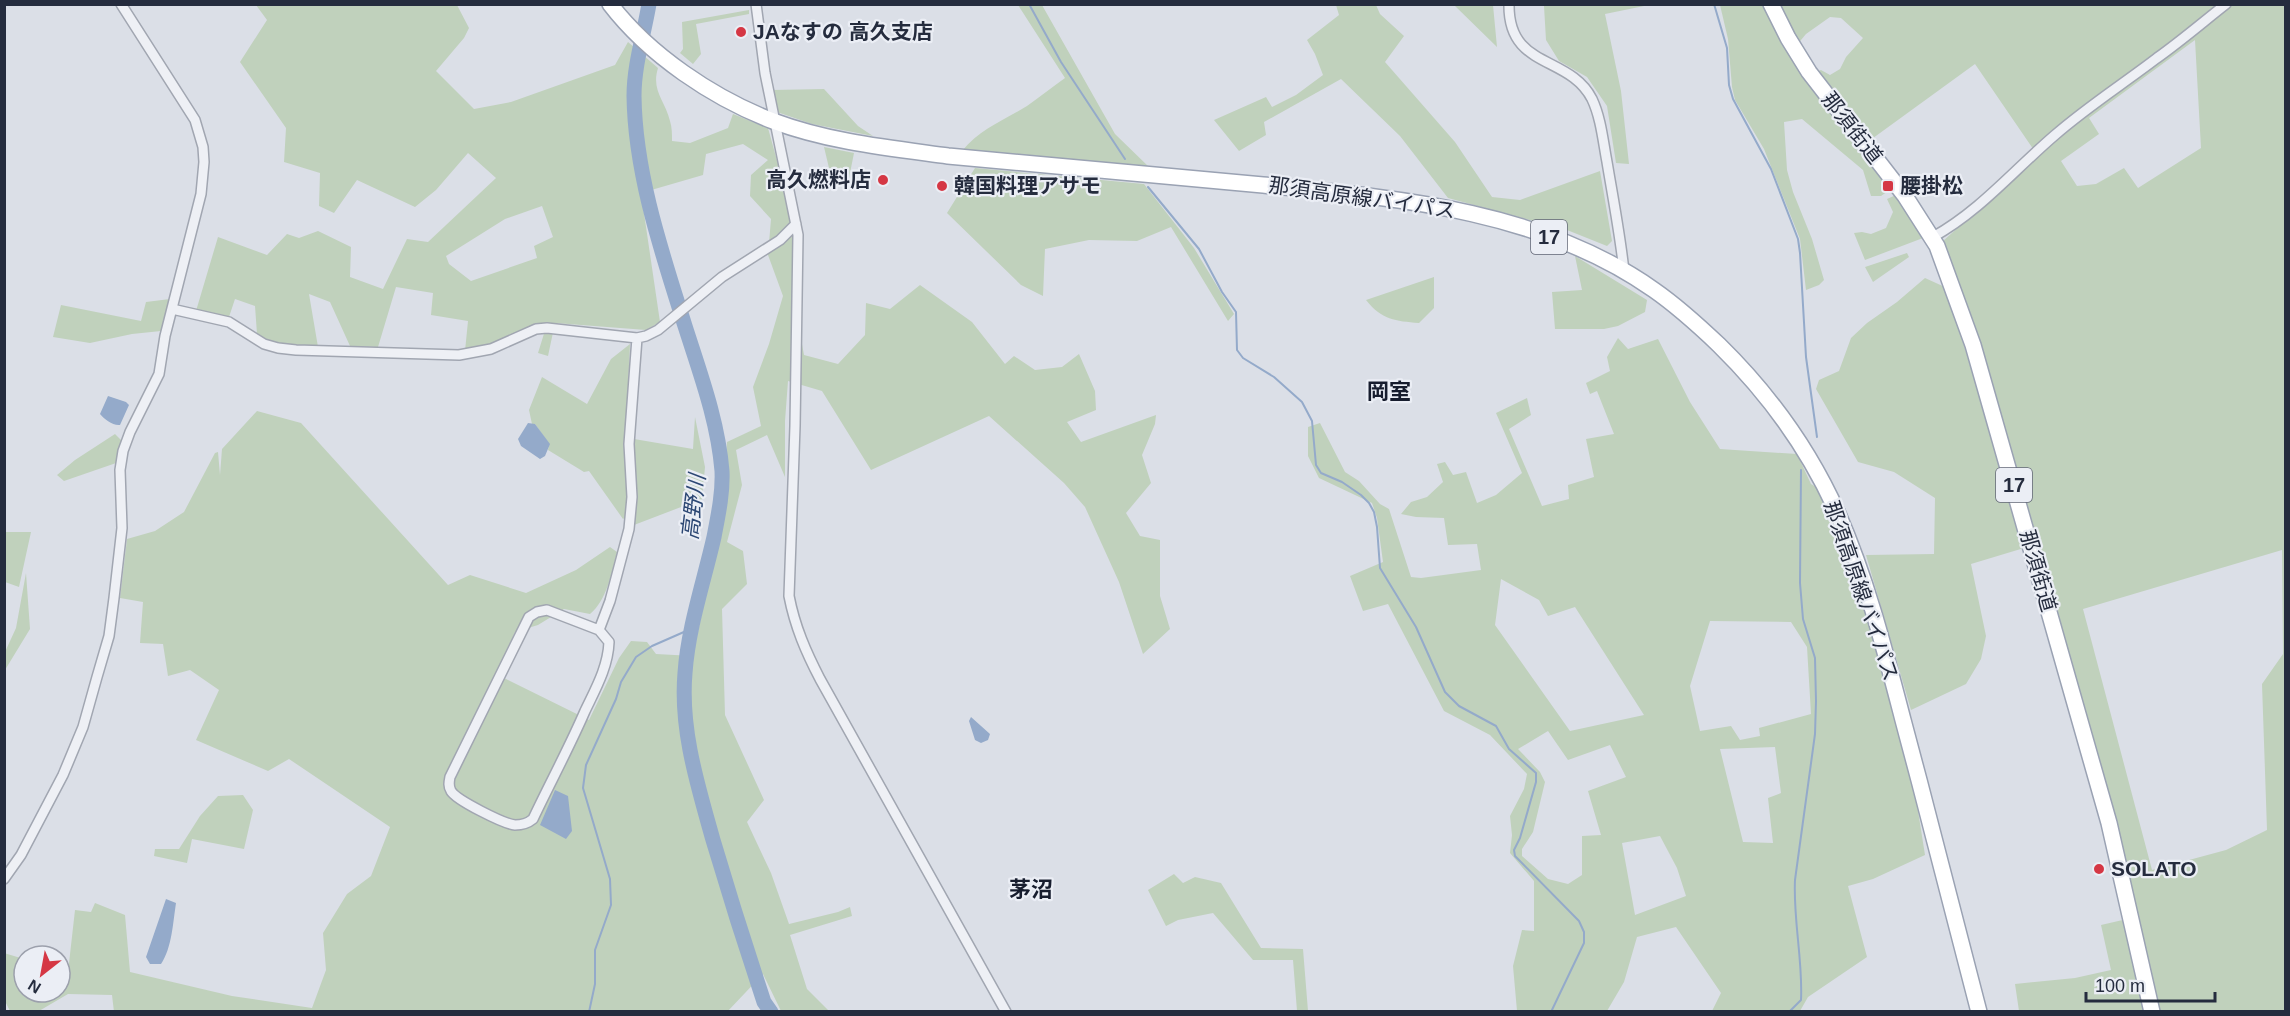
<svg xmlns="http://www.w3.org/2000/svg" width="2290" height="1016" font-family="Helvetica,'Noto Sans JP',sans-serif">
<rect width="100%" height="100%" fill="#dbdfe7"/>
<path fill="#c0d1bc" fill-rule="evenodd" d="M256,5H457L469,28L464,38L436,71L474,109L511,102L615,65L628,42L658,68C651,91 665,100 670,121C672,127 672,134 672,141L690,143L728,128L733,114L768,128L786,193L794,237V300L804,355L838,364L865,335L866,303L890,309L920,285L972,322L1005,364L1014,356L1035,370L1062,367L1079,354L1095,391L1096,410L1067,422L1081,442L1156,415L1155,424L1142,455L1151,483L1126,513L1140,536L1160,540V596L1170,629L1143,654L1119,582L1085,507L1064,483L989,416L871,470L822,391L788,381L785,421V477L767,435L736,450L742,485L727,542L743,551L747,584L722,609L725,715L764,800L747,822L771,873L789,924L838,912L850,907L852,916L790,935L807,989L829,1011H781L763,974L727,1012H114L112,995L68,994L39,1011H10L5,1001L4,953L24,959V992H60V970L68,972L75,910L91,912L95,903L125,915L130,972L232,996L312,1008L326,970L323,933L347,894L371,876L390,827L289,759L268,771L196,740L219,690L190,670L168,676L163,644L140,643L143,602L120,598L127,539L155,531L184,512L215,453L218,452L220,475L222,449L257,411L301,423L448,585L470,575L526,593L576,570L610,547L617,552C612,572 607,600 590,614L564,609L538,625L515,632L496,674L589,720L619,658L631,641L647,642L656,654L693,656L720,526L727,442L761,426L753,387L769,344L783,296L768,255L771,219L750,196L751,175L768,160L743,144L706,154L703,175L641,193L660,322L646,330L555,323L548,356L538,353L547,324H537L489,346L465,351L468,321L431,315L433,293L396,287L378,347L350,346L330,302L309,294L318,347C297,347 273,350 257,334L255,306L235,299L229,317L196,311L218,237L267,255L287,234L299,238L318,231L351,247L350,277L383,289L407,239L428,242L496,178L468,153L436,190L415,207L357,180L334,213L319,206L320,173L284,162L286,128L240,62L267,20ZM542,206L553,237L534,246L537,258L471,281L449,264L446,256L505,219Z
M1018,5H1042L1115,134L1150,168L962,151C980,129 1003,121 1027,106C1040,97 1052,87 1065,78Z
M1336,5H1376L1380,14L1404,36L1385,62L1455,142L1492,197L1520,200L1600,171L1612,241L1607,246L1567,230L1448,198L1400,136L1341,79L1264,122L1266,135L1239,151L1214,120L1266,97L1272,107L1296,95L1323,75L1315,54L1307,40L1339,15Z
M1454,5H1493L1497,47Z
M1548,5H1649L1605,14L1621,91L1629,164L1616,163L1607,106L1587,77L1559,61L1546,40L1544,6Z
M1720,5H2285V1011H2158L1943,241L2038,156L1975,64L1869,141L1816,72L1821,70L1830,75L1840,69L1846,57L1863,38L1841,18L1830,17L1806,34L1796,46L1891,189L1881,196H1871L1863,170L1802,119L1784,122L1787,170L1793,192L1812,239L1824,280L1819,285L1806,290L1800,239L1764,149L1735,100L1732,87L1728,39ZM2195,40L2201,148L2138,188L2124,168L2096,184L2077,186L2061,161L2099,134L2089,118ZM2282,550L2283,654L2262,684L2267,830L2226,850L2152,870L2083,609Z
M749,10V14L696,24L701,54L693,64L680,53L683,49L682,22Z
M824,89L858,126L873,136L812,124L777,112L772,90Z
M824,147L854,153L849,178L829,168Z
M975,168L1144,184L1194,248L1234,314L1228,321L1171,227L1137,241L1089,240L1045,249L1043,296L1021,285L947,213Z
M1896,195L1922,233L1923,238L1865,260L1854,233L1862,232L1871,234L1886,228L1893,212L1887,199Z
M1907,253L1909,257L1873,282L1865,267Z
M1575,256L1647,300L1645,312L1618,326L1604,329H1555L1552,292L1582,290Z
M1434,277V308L1419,323C1395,321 1382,320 1366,300Z
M1925,278L1947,288L2024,548L1971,564L1986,636L1981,659L1966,684L1911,710L1866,555L1934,554L1935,498L1894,472L1858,462L1816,389L1819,380L1839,371L1851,338L1867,323L1897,302Z
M170,299L161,331L132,334L90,343L53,337L61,305L141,321L146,302Z
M1618,338L1628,349L1658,339L1690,402L1720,449L1797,454L1811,484L1821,490L1838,527L1864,599L1915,792L1925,855L1873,879L1848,886L1867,957L1808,997L1800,1011H1712L1721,993L1676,927L1637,937L1624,982L1607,1011H1517L1513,966L1522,930L1534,931V881L1510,853L1512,835L1510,816L1524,789L1527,774L1490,735L1444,711L1388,604L1363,611L1350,576L1383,562L1377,518L1372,503L1319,478L1308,456V427L1320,423L1345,472L1359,481L1380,504L1389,509L1411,577L1421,578L1481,570L1477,544L1448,545L1444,518L1416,517L1401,514L1411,502L1427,497L1443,482L1437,464L1445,462L1453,475L1466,472L1477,503L1496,495L1522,473L1496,413L1527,398L1531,415L1509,429L1542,506L1569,499L1568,485L1594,477L1586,439L1614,434L1597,391L1590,394L1586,383L1610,371L1607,357ZM1501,579L1539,600L1548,616L1575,607L1644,715L1570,731L1495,625ZM1710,621L1791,622L1807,647L1811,714L1759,728L1760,736L1740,740L1731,726L1700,731L1690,686ZM1548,731L1568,760L1610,745L1626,777L1588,791L1601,835L1582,836V875L1568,884L1548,879L1522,856V849L1533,832L1545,782L1540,772L1518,749ZM1775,747L1781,793L1768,798L1773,843L1743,842L1720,749ZM1660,836L1677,868L1686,896L1635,915L1622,843Z
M630,344L625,455L627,516L623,519L589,471L584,472L548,450L549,444L535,424H532L529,410L542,377L587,404L611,359Z
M695,417L705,467L702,499L634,525V439L693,449Z
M115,434L122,441L119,462L64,481L57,475L75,460Z
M4,530L6,532H31L19,587L5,582Z
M26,573L30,629L5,670V652L16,628Z
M243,795L253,810L244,849L192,839L187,863L154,856L155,849H179L200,816L218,796Z
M1174,874L1183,883L1195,877L1221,883L1261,948L1303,949L1308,1011H1297L1293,960H1253L1213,913L1178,920L1166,926L1148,890Z
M2127,919L2145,1011H2019L2015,984L2075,978L2111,970L2101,925Z"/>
<path fill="#94aaca" d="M108,396L126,402L129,405L120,425C113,426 104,419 100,414Z
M528,423L535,424L550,444L545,456L540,459L521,446L518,439Z
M971,717L990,734L988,740L981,743L975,740L969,721Z
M555,790L568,796L572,831L566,839L540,825Z
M166,899L176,903C173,922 172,948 161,964H150L146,957Z"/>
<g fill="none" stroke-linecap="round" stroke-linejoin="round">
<path stroke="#94aaca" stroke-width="2" d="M1029,4L1061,62L1125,159
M1714,4L1727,48L1729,85L1733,99L1771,169L1798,239L1800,253L1806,357L1817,437
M1148,187L1199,249L1222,292L1236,312L1237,350L1243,358L1274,377L1302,402L1312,421L1316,465L1321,473L1342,482L1361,495L1369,503L1374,512L1377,527L1380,568L1416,627L1445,692L1459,706L1496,726L1509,749L1536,773V782L1520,838L1514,850L1515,856L1579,921L1584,932V943L1551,1012
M589,1012L595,984V950L611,905L610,879L583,788L586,765L616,699L621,682L636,657L652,646L693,628
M1789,1012L1801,1000C1803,960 1793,920 1795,880L1815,734L1816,701L1815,658L1803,619L1800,583L1801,470"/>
<path stroke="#94aaca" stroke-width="15" d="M649,4C644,34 634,65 634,96C635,174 662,253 685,326C700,373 718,421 722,471C723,493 718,516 714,537C704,581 688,628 685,673C680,730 698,786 713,840C729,894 746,948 764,1002L771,1012"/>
<defs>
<path id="minor" d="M756,4L765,73L798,235L795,426L789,596C795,627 806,652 820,679L1006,1012
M1509,4C1508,70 1569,54 1592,99C1601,118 1603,141 1607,162C1613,198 1620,234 1624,271
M1933,237C1980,211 2014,170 2055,135C2087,107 2123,84 2157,58C2181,41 2203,22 2226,4
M172,309L229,322L264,344L278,348L296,350L459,355L491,349L536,329L547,328L637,338L646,336L658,330L722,277L780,240L796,224
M547,610L599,630L609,642C608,667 596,688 585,711C569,748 550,783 533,819C527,824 522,825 515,825C504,824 456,800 451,791C448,786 449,782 450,777L529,617L537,612Z
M599,630L610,601L629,529L632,497L629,444L637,338
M4,879L21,855L63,775L83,727L97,677L109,636L114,598L122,528L120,470L123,451L130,432L159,374L165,336L201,194L204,162L203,147L195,120L121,4"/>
<path id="primary" d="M610,4C649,55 713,98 773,121C829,142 889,148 948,156C1053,166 1158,175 1263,185C1397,198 1541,210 1654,290C1677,306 1698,325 1719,345C1769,394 1809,449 1838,514C1867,580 1885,651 1903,720C1929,817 1954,914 1979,1012
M1771,4L1788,38L1809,72L1905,196L1937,246L1973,345L2109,823L2152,1012"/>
</defs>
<use href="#minor" stroke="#a1a6b1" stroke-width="12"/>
<use href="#primary" stroke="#9aa2b3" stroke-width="18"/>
<use href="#minor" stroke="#eef0f5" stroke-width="9"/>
<use href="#primary" stroke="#fff" stroke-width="15"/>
</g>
<g fill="#d53744" stroke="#ebeef5" stroke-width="2">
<circle cx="741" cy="32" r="6"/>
<circle cx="883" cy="180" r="6"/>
<circle cx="942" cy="186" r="6"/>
<rect x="1882" y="180" width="12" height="12" rx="3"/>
<circle cx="2099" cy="869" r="6"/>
</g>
<g text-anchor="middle" stroke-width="4.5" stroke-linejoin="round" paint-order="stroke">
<g fill="#ebeef5" stroke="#606675" stroke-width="1.5">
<rect x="1531" y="220" width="36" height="34" rx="4.5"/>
<rect x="1996" y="468" width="36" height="34" rx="4.5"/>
</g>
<g font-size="20" font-weight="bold" fill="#252c3e">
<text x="1549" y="244">17</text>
<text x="2014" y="492">17</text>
</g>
<g font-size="21" font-weight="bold" fill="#252c3e" stroke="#ebeef5" text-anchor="start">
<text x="753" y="39">JAなすの 高久支店</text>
<text x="871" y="187" text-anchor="end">高久燃料店</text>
<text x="954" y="193">韓国料理アサモ</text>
<text x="1900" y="193">腰掛松</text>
<text x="2111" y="876">SOLATO</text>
</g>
<g font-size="21" fill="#252c3e" stroke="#ebeef5">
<text transform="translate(1852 128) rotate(52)" y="7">那須街道</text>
<text transform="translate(1362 198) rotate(8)" y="7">那須高原線バイパス</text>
<text transform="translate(2038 571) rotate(74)" y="7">那須街道</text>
<text transform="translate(1861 591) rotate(71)" y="7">那須高原線バイパス</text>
</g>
<g font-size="22" font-weight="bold" fill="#171d2e" stroke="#ebeef5">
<text x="1389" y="399">岡室</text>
<text x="1031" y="897">茅沼</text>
</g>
<g font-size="22" font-style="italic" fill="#2d4874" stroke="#ebeef5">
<text transform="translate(693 507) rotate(-83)" y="8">高野川</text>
</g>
</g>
<rect width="2290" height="1016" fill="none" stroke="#252c3e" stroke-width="12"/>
<g transform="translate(42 974) rotate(211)"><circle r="28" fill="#ebeef5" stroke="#9ca0ac" stroke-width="1.5"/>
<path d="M0-4.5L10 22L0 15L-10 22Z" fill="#d53744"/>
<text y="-9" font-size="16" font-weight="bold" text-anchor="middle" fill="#252c3e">N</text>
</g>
<path d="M2086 992v9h129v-9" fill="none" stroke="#252c3e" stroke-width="3"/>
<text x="2095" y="992" font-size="18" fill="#252c3e" stroke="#ebeef5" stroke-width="4.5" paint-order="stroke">100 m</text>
</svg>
